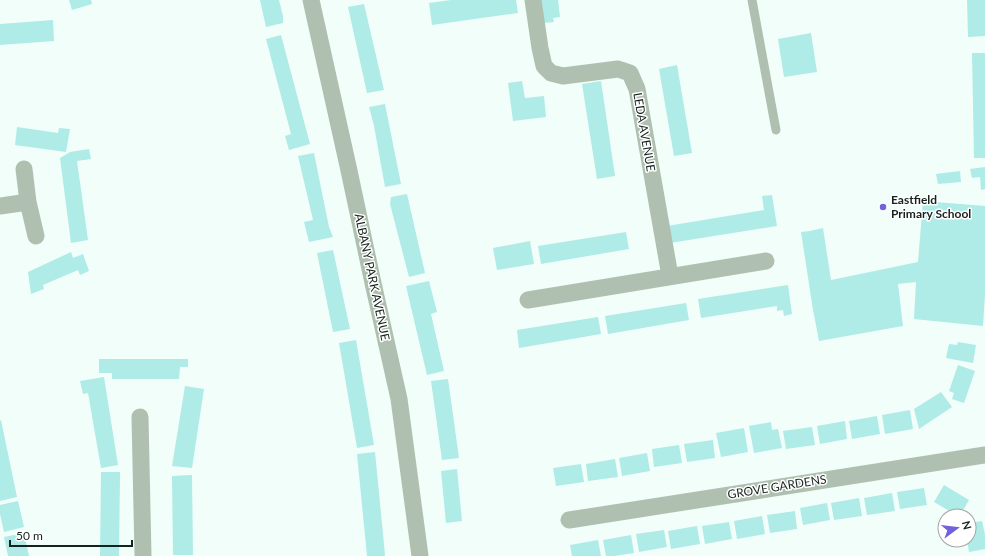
<svg xmlns="http://www.w3.org/2000/svg" width="985" height="556" font-family="Lato,sans-serif">
<rect width="100%" height="100%" fill="#f2fef9"/>
<path fill="#afebe7" d="M69,0H91L92,4L72,10Z
M260,0H279L283,16V23L266,27Z
M451,0H516L518,13L432,25L429,3Z
M541,0H558L560,17L553,18L554,22L544,23Z
M967,0H985V36L968,37Z
M364,4L384,90L367,93L348,7Z
M53,20L54,41L0,45V24Z
M811,33L817,72L784,77L778,39Z
M281,35L310,144L289,150L285,136L291,134L266,39Z
M972,53H985V158H974Z
M677,65L692,153L674,156L659,69Z
M522,81L525,98L544,96L546,117L513,121L508,83Z
M601,81L615,176L597,179L582,84Z
M385,104L401,184L385,187L374,126L369,107Z
M17,127L58,133L59,128L70,129L66,152L15,145Z
M89,149L91,159L77,161L88,240L71,243L60,158L70,152Z
M314,153L329,227L333,237L309,242L304,222L313,220L298,156Z
M985,167V189L981,190L980,177L972,178L970,169Z
M960,171L961,182L938,184L936,174Z
M407,194L425,273L409,277L390,204L391,197Z
M772,195L777,226L670,243L667,226L764,210L762,196Z
M923,201L985,206V295L983,326L914,319L916,282L898,284L903,326L819,341L813,310L801,232L810,231L823,228L831,280L918,262Z
M626,232L629,249L541,264L538,246Z
M530,241L534,264L497,270L493,248Z
M333,250L350,329L333,332L317,253Z
M71,252L73,258L83,254L89,271L80,275L78,270L43,285L44,289L31,294L28,272Z
M429,281L437,312L431,314L444,371L427,375L406,286Z
M788,285L792,314L784,316L783,310L777,311V306L701,318L698,299Z
M686,303L689,320L608,334L605,316Z
M598,317L601,334L519,348L517,330Z
M356,340L374,445L357,448L339,343Z
M958,342L976,345L973,363L946,358L949,344L957,345Z
M99,359H188V367H180L179,379H112V373H99Z
M958,365L975,371L964,403L952,399L954,393L949,391Z
M104,377L118,465L101,468L88,393L83,394L80,381Z
M448,379L459,458L442,460L431,381Z
M185,386L204,389L192,468L172,466Z
M941,392L952,407L919,429L914,409Z
M910,410L913,429L885,434L882,415Z
M877,416L880,434L852,439L849,421Z
M1,420L17,497L0,501V421Z
M845,421L847,439L820,444L817,426Z
M771,422L772,430L778,429L782,448L754,453L749,426Z
M812,427L815,445L786,449L783,431Z
M744,428L748,452L721,457L716,433Z
M713,440L715,458L687,462L684,444Z
M679,445L682,463L654,467L652,449Z
M375,452L384,544L385,556H367L357,454Z
M647,453L650,471L622,476L619,458Z
M615,459L618,477L588,481L586,464Z
M581,464L584,482L556,486L553,468Z
M457,469L462,521L446,523L441,471Z
M101,472H120L119,556H100Z
M192,475L193,555H173L172,476Z
M944,485L969,500L960,516H958L934,502Z
M924,488L927,505L900,509L897,492Z
M892,493L895,511L867,515L864,498Z
M859,498L862,516L834,520L831,503Z
M18,501L24,527L4,532L0,514V505Z
M827,503L830,520L803,525L800,508Z
M795,511L797,529L770,533L767,515Z
M762,516L765,534L737,539L734,521Z
M982,521L985,535V549L969,552L967,540H969V523Z
M729,522L732,539L705,544L702,526Z
M697,526L700,544L671,549L668,531Z
M664,530L667,547L639,552L636,534Z
M24,533L29,556H8L4,537Z
M631,535L634,553L614,556H606L603,540Z
M598,540L601,556H572L570,545Z"/>
<g fill="none" stroke-linecap="round" stroke-linejoin="round">
<path stroke="#b0c0b0" stroke-width="9" d="M752,0L776,130"/>
<path stroke="#b0c0b0" stroke-width="17" d="M311,0L348,166L373,283L399,399L420,556
M533,0L540,48L544,66L551,73L563,76L618,69L630,73L637,89L670,276
M24,169L28,202L36,236
M0,206L28,202
M528,300L766,261
M140,417L143,556
M569,520L985,455"/>
</g>
<circle fill="#6f62dc" stroke="#fff" stroke-width="1.5" cx="883" cy="207" r="4"/>
<g text-anchor="middle" stroke-width="3" stroke-linejoin="round" paint-order="stroke">
<g font-size="12" fill="#16221d" stroke="#fff">
<text transform="translate(644 132) rotate(80)" y="4">LEDA AVENUE</text>
<text transform="translate(372 277) rotate(78)" y="4">ALBANY PARK AVENUE</text>
<text transform="translate(777 487) rotate(-9)" y="4">GROVE GARDENS</text>
</g>
<g font-size="12" font-weight="bold" fill="#16221d" stroke="#fff" text-anchor="start">
<text x="891" y="204">Eastfield<tspan x="891" dy="14">Primary School</tspan></text>
</g>
</g>
<g transform="translate(957 528) rotate(75)"><circle r="19" fill="#ffffff" stroke="#a2a7a5"/>
<path d="M0-3L7 15L0 10L-7 15Z" fill="#6f62dc"/>
<text y="-6" font-size="11" font-weight="bold" text-anchor="middle" fill="#16221d">N</text>
</g>
<path d="M10 540v6h122v-6" fill="none" stroke="#16221d" stroke-width="2"/>
<text x="16" y="540" font-size="12" fill="#16221d" stroke="#ffffff" stroke-width="3" paint-order="stroke">50 m</text>
</svg>
